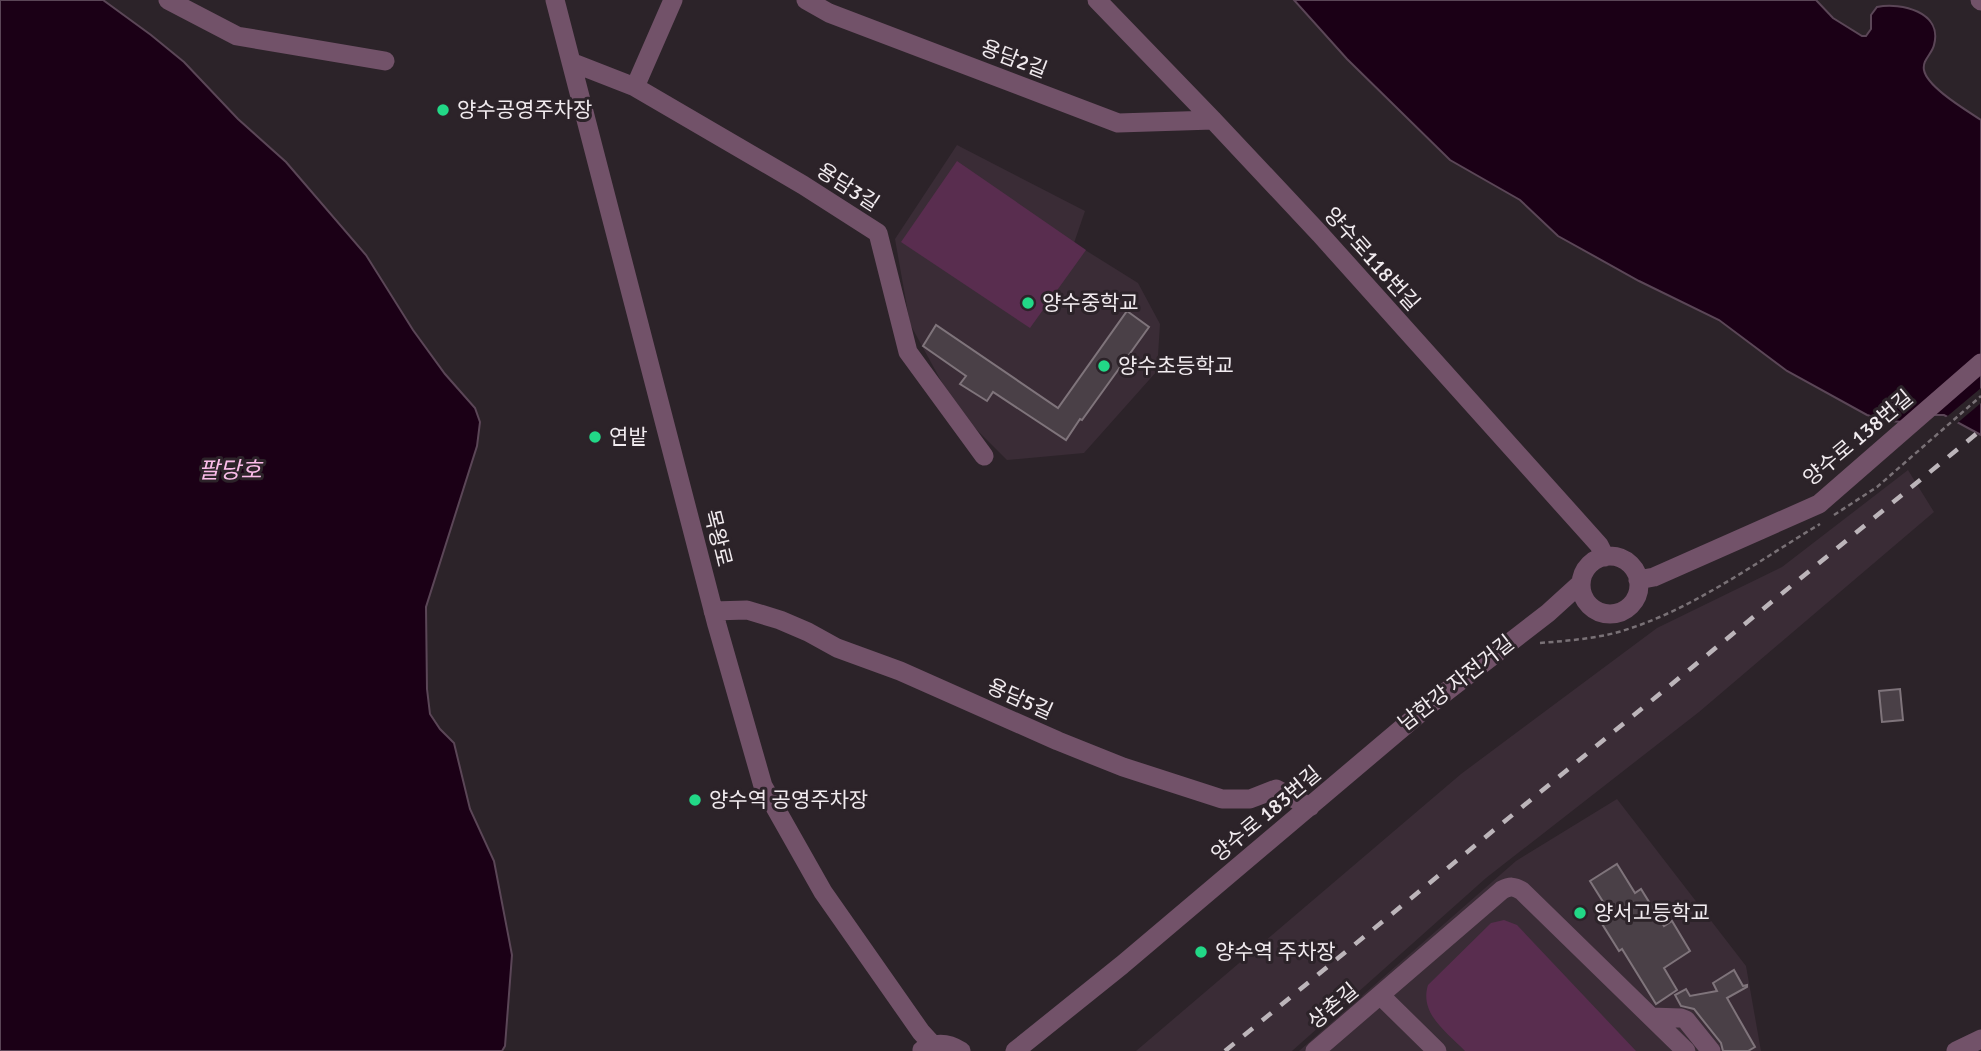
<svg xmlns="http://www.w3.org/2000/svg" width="1981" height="1051" font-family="Signika,'Noto Sans KR',sans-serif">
<rect width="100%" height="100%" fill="#2c2329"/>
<path fill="#3a2c36" d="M957,145L1085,211L1074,243L1138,283L1160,324L1157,371L1084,453L1007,460L957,410L910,324L895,239Z
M1908,470L1934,512L1699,712L1486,878L1292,1051H1136L1461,774L1657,628L1782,567Z
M1617,799L1746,966L1761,1051H1299L1516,861Z"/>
<path fill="#592d4f" d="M957,161L1086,250L1030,328L901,242Z
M1504,920L1517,925L1636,1051H1465C1447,1032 1419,1014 1428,985L1491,923Z"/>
<path fill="#1b0016" stroke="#5b4657" stroke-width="2" d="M0,0H103L151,35L184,62L238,119L286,162L366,255L413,330L445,374L475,408L480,422L477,446L426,607L427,689L430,714L440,729L454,743L470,809L494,861L512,955L505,1046L502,1051H0Z
M1294,0H1816L1833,18L1862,36H1866L1871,29V15L1877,7C1901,2 1943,12 1934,45C1932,54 1922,60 1924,70C1927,87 1966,110 1981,120V435L1944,415H1928L1904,422L1888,421L1867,415L1787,371L1719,320L1639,281L1558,236L1520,200L1450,160L1347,59Z"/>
<path fill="#2c2329" d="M1981,388V403L1955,425L1944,419Z"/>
<path fill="#4a4047" stroke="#7f747b" stroke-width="2" d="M1127,311L1149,327L1082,420L1080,419L1066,440L993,392L987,401L960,384L966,376L923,346L936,325L1058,408Z
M1900,689L1903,720L1882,722L1879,691Z
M1617,864L1635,893L1641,889L1664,926L1672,921L1690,951L1664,968L1677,990L1656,1004L1622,949L1619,951L1599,919L1610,913L1590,881Z
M1734,970L1743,986L1747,985V987L1727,998L1755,1047L1748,1051H1723L1721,1043L1694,1009L1681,1006L1675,995L1686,989L1690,996L1717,991L1713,983Z"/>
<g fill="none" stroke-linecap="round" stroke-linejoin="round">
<path stroke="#797176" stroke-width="2.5" stroke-dasharray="5 3.5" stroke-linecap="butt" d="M1834,515L1877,487L1981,396
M1540,643C1565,641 1590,639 1615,633C1688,613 1755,563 1820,524"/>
<path stroke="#725269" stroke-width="19" d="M168,0L237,36L385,61
M555,0L717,625L763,786L823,892L921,1032L932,1044
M806,0L829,13L1118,123L1213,120
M1097,0L1213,120L1320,234L1599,545L1605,557
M1980,0L1981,1
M571,62L635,87L803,185L878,233L908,352L984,456
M635,87L673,0
M1581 585a29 29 0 1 1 58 0a29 29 0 1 1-58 0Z
M1638,580L1654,577L1819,504L1981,363
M713,611L747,610L780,620L808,632L837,648L900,671L1058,741L1123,767L1222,799H1250L1276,789L1310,807
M1380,995L1437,1051
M1651,1017L1681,1018L1686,1020L1711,1051
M922,1050C935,1042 947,1042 961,1051
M1015,1051L1122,965L1433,702L1548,613L1581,583
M1315,1051L1502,890C1510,886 1514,886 1522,891L1686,1051
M1956,1051L1981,1039"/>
<path stroke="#bcb5ba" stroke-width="4.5" stroke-dasharray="12 12" stroke-linecap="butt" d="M1225,1051L1981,430"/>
</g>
<g fill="#22d887" stroke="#2c2329" stroke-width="2.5">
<circle cx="443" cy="110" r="7"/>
<circle cx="1028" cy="303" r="7"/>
<circle cx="1104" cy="366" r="7"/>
<circle cx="595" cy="437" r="7"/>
<circle cx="695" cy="800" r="7"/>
<circle cx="1580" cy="913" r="7"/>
<circle cx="1201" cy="952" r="7"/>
</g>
<g text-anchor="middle" stroke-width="6" stroke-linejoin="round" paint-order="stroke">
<g font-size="21" fill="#f1ebef" stroke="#2c2329">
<text transform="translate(1014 59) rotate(21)" y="7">용담2길</text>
<text transform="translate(848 187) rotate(33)" y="7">용담3길</text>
<text transform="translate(1372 259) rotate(48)" y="7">양수로118번길</text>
<text transform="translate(1858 438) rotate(-40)" y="7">양수로 138번길</text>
<text transform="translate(718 538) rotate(76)" y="7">목왕로</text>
<text transform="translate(1456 683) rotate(-38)" y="7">남한강 자전거길</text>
<text transform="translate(1020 699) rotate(24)" y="7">용담5길</text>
<text transform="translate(1266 814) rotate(-40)" y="7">양수로 183번길</text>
<text transform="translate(1333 1006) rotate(-40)" y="7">상촌길</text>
</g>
<g font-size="21" fill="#f1ebef" stroke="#2c2329" text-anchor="start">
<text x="457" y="117">양수공영주차장</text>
<text x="1042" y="310">양수중학교</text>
<text x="1118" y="373">양수초등학교</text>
<text x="609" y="444">연밭</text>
<text x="709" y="807">양수역 공영주차장</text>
<text x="1594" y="920">양서고등학교</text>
<text x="1215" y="959">양수역 주차장</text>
</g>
<g font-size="23" font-style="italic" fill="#fabce9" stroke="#2c2329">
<text x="230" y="478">팔당호</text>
</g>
</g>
</svg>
